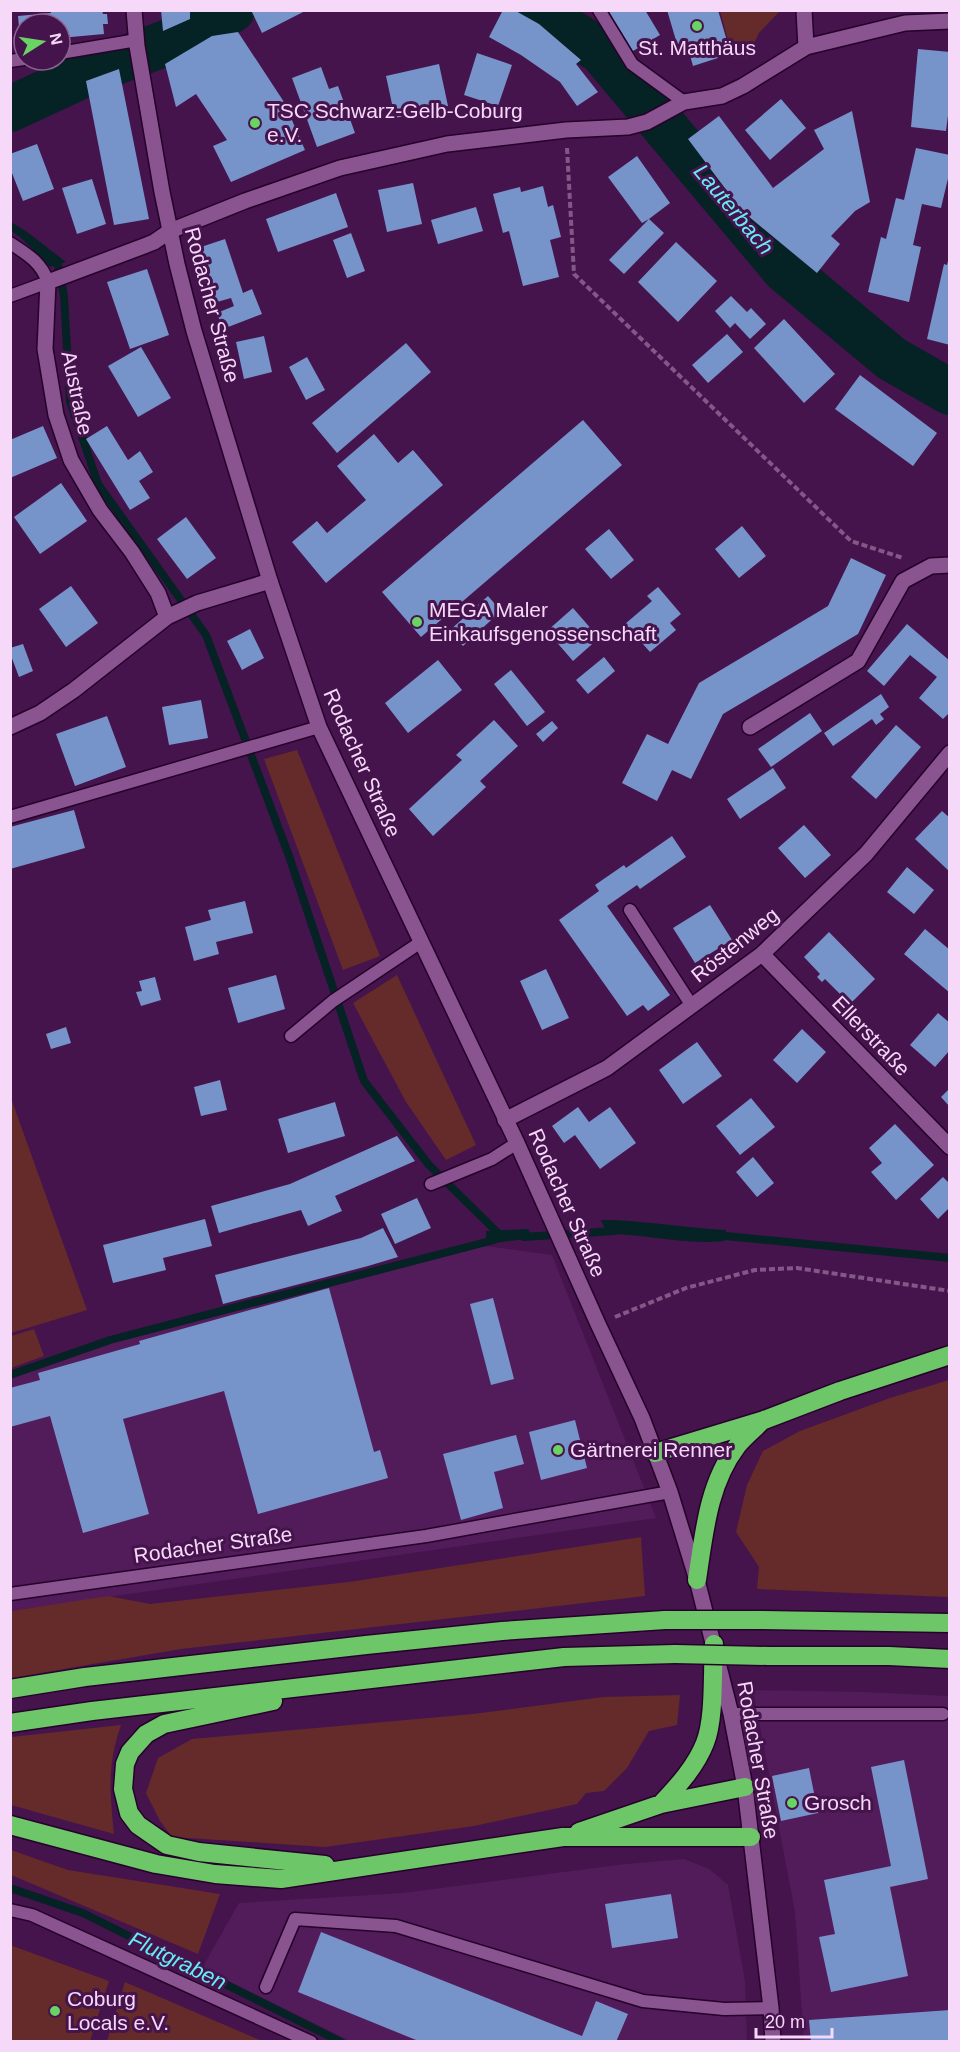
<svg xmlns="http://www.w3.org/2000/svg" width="960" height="2052" font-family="Arial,sans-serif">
<rect width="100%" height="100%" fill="#45144c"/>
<path fill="#521b5a" d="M485,1246L552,1255L656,1518L11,1611L10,1375L110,1340Z
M753,1690L863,1692L949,1696V2041H804L795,1912Z
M684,1859L709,1869L728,1885L745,1981L747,2041H350L202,1968L239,1903L403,1893L625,1864Z"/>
<path fill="#652a2a" d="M720,11V10L780,11L759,33L747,58H733Z
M297,750L380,956L343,970L264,759Z
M397,975L476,1145L446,1160L406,1102L353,1003Z
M11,1098L87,1310L11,1333H10Z
M34,1329L44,1356L11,1368V1336Z
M949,1380V1597L757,1589L759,1567L736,1532L747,1485L763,1451L800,1431L890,1398Z
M641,1537L645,1596L181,1649L11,1678V1611L108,1596L150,1604L349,1582Z
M680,1695L677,1725L649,1731L627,1768L604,1791L586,1793L577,1804L474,1826L325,1847L172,1837L160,1821L146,1793L158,1758L192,1739L473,1714L603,1697Z
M121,1725C107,1765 110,1792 114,1834L11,1805V1737Z
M11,1850L68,1870L220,1894L198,1954L11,1875Z
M10,1945L109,1981L90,2041H11Z
M125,1982L262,2041H107Z"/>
<path fill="#052225" d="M208,10L237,11L240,14L161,53L158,36Z
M593,34L651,95L636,104L620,91L591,53Z
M11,222L27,232L66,262L50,267L20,237L11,231Z
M601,1220C643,1220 684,1228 726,1230L725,1241C686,1245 646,1234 607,1234Z
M528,1229L533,1238L486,1244V1231Z"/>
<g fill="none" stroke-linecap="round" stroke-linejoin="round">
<path stroke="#052225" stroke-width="8" d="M54,258L57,261L64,296L70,401L98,484L206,635L289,856L364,1081L429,1165L502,1237
M715,1235L950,1258
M524,1237L614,1231
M10,1375L110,1340L494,1240
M10,1888L83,1913L341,2042"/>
<path stroke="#052225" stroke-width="46" d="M535,10L601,51L785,270L892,359L950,392
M10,109L92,71L182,37L232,10"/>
</g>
<path fill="#7794ca" d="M51,10H102L103,14H107L108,24H103L104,34L60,38V24H24V37L20,38L18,16L51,13Z
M161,10H190V19L163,31Z
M251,10H307L262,33Z
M503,10H514L539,24L581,60L576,64L598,92L577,106L560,82L521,55L489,37Z
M608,10H645L660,35L633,51Z
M667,10H718L727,41L717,44L721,57L693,66L689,52L680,54Z
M238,32L284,102L305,150L231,182L213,146L227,140L196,94L176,107L165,64L212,36Z
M918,49L950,52V100L946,131L911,127Z
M477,53L512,65L498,106L464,95Z
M439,64L448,106L395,118L386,76Z
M321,67L329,89L338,86L355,133L317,147L292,78Z
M119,69L149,219L114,225L86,81Z
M781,99L806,128L770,160L745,130Z
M852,111L870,202L855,211L831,236L840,244L817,273L742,211L688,139L719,116L773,188L824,149L814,130Z
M37,144L54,189L23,201L10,168V154Z
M916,148L950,155V170L941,208L922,204L913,245L921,247L909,302L868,292L881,237L886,239L896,198L904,200Z
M637,156L670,203L649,219L664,233L624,274L609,260L649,219L642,223L608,177Z
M92,179L106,224L77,234L62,188Z
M413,183L422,224L387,232L378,190Z
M543,186L548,207L553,205L561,237L550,240L559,277L523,286L509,231L503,233L493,194L520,187L521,192Z
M336,193L348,227L278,252L266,219Z
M476,207L483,231L438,244L431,220Z
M351,233L365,271L347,278L333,240Z
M225,239L243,293L252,289L262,314L223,329L217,313L234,306L231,298L210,304L192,250Z
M676,242L717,281L678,322L638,282Z
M949,257H950V345L927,339L944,264L947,265Z
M147,269L169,335L130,349L107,282Z
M731,296L747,312L751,308L766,324L750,339L735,323L730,328L715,311Z
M784,319L835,374L804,403L754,348Z
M727,334L743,352L708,383L692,365Z
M264,336L272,372L244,379L236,342Z
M406,343L431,372L337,453L312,423Z
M141,347L171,398L138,417L108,366Z
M307,357L325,390L306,400L289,367Z
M860,375L937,433L913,466L835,409Z
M583,420L622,465L421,637L382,592Z
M43,426L57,458L10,478V440Z
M107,426L128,460L140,451L153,472L139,481L150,498L130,510L86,439Z
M374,434L398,463L413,450L443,485L326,583L292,542L317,521L327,533L366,500L337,466Z
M61,483L87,521L40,554L14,517Z
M186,517L216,558L187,579L157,539Z
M742,526L766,556L739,578L715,549Z
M609,529L634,560L611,579L585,549Z
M851,558L886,575L858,634L723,714L691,779L672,770L657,801L622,783L647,734L668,744L699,683L828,606Z
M71,586L98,623L66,647L39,609Z
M658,587L681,614L670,623L676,630L650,652L625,624L652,601L647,596Z
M488,596L501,611L463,646L449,631Z
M573,608L599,638L573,661L547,631Z
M907,624L950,661V712L943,719L919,698L937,677L910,655L884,686L867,671Z
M250,629L264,658L242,670L227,641Z
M23,644L33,671L19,677L10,653V648Z
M604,657L615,671L588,694L576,680Z
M438,660L462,690L408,733L385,703Z
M511,670L545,712L527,726L494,684Z
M881,694L889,707L880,714L884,719L876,725L872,719L833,746L824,733Z
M201,700L208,738L169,745L162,707Z
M810,713L822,731L771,767L758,749Z
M107,716L126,767L75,786L56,734Z
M494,720L518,746L480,781L486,787L433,836L409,809L462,760L456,755Z
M552,721L558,728L543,742L536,734Z
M896,725L921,747L876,799L851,777Z
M773,768L786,788L740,819L727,799Z
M74,810L85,848L10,869V827Z
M942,811L950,818V872L915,839Z
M804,825L831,855L805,878L778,848Z
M672,836L686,857L640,889L637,885L607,906L670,995L648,1011L643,1005L627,1016L559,920L599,891L595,885L624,865L626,868Z
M907,867L934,890L914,914L887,892Z
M245,901L253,933L216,942L219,954L194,961L185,927L211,920L208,910Z
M710,905L732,940L695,963L673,928Z
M925,929L950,950V993L904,954Z
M829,932L875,979L850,1004L825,979L822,982L817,977L820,974L804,957Z
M546,969L569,1018L542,1030L520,981Z
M276,975L285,1009L238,1023L228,988Z
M155,977L161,1000L141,1006L136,992L142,991L139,981Z
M938,1013L950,1023V1050L935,1067L910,1045Z
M66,1027L71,1043L51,1049L46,1034Z
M802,1029L826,1052L797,1083L773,1060Z
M697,1042L722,1076L683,1104L659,1070Z
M220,1080L227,1110L201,1116L194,1087Z
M950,1088V1107L941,1097Z
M751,1098L775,1127L740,1155L716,1126Z
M335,1102L345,1136L288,1153L278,1119Z
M578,1107L589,1122L610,1107L636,1143L600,1169L575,1135L564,1143L552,1126Z
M895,1124L934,1165L896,1200L871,1172L882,1163L869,1148Z
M397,1136L415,1161L335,1196L342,1211L308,1226L301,1210L219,1233L211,1206L290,1184Z
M753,1157L774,1183L757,1197L736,1172Z
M943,1177L950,1184V1207L938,1219L920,1199Z
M417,1198L431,1228L395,1244L381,1214Z
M205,1219L212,1246L163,1258L166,1270L113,1283L103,1245Z
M383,1228L398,1257L368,1266L223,1304L215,1275L361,1238Z
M329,1288L374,1452L380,1450L388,1478L258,1514L224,1391L123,1419L149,1514L83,1533L50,1416L10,1427V1388L40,1380L38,1373L140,1344L139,1341Z
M493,1298L514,1379L491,1385L470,1304Z
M575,1420L587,1468L541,1480L529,1432Z
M516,1435L524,1464L494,1472L503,1508L461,1520L443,1454Z
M904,1760L928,1879L890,1887L908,1976L831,1992L819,1937L835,1934L824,1880L891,1866L871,1767Z
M809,1768L818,1813L781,1821L772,1776Z
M671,1894L678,1938L612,1948L605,1904Z
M321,1932L582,2036L596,2001L628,2014L616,2042H421L298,1992Z
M950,2010V2042H811L809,2020Z"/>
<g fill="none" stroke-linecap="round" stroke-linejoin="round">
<defs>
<path id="lane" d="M599,10L632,64L684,102
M60,53L137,40
M10,61L24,59
M10,243C27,254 41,262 48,282L10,296
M10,817L319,727
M630,910L692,1006
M291,1036L333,1001L421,942
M431,1184L492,1159L517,1143
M10,1594L426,1536L670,1492
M731,1714H943
M10,1910L32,1915L311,2042
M266,1987L295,1919L396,1926L643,2001L724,2009L771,2008"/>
<path id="street" d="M804,10L806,47
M167,617L158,593L132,552L100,510L71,460L56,415L45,349L48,282L144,246L154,242L170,231L245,201L340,168L447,144L566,130L628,127L647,122L684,102L722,96L743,86L806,47L905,23L950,21
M10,727L40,713L74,690L167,617L197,603L270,581
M750,727L858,661L903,581L931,566L950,565
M762,954L950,1147
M505,1120L607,1068L762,954L866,854L950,753"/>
<path id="secondary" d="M134,10L137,46L162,192L177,264L194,331L270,581L319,727L517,1143L598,1324L642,1418L670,1492L697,1580L731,1714L745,1787L771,2008L773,2042"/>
<path id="highway" d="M655,1453L764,1420L840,1391L950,1355
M697,1580C704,1534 708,1484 737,1446C743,1438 753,1430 760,1423
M758,1620L950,1623
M768,1656H889L950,1659
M10,1689L85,1677L366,1645L502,1631L665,1620
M273,1701L164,1724L146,1734L130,1752L125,1764L123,1789L129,1813L138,1825L167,1845L199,1852L325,1865
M10,1723L92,1711L564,1657L675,1654
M661,1804C678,1786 696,1766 705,1743C715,1718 712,1672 714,1644
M10,1825L156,1864L215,1874L281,1879L563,1837H751
M579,1832L661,1804L745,1787"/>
</defs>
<use href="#lane" stroke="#26022b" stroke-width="15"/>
<use href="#street" stroke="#26022b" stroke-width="18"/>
<use href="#secondary" stroke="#26022b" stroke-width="18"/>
<use href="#highway" stroke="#26022b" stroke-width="21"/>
<path stroke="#835888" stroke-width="4" stroke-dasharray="6 3" stroke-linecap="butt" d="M567,148L574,274L851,541L903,558
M615,1317L686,1288L755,1270L797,1268L950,1291"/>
<use href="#lane" stroke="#895490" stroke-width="12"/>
<use href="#street" stroke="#895490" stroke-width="15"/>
<use href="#secondary" stroke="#895490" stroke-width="15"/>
<use href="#highway" stroke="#6dc668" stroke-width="18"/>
<defs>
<path id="highway-bridge" d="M665,1620H758
M675,1654L768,1656"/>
</defs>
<use href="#highway-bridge" stroke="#26022b" stroke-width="21" stroke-linecap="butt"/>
<use href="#highway-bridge" stroke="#6dc668" stroke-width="18"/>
</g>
<g fill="#69d464" stroke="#45144c" stroke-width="2">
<circle cx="697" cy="26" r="6"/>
<circle cx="255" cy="123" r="6"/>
<circle cx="417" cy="622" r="6"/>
<circle cx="558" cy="1450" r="6"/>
<circle cx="792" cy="1803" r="6"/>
<circle cx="55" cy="2011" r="6"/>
</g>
<g text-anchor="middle" stroke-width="6" stroke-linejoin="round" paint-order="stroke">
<g font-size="21" fill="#f6d8f9" stroke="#45144c" text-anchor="start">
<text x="697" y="55" text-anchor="middle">St. Matthäus</text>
<text x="267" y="118">TSC Schwarz-Gelb-Coburg<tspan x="267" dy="24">e.V.</tspan></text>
<text x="429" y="617">MEGA Maler<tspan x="429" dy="24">Einkaufsgenossenschaft</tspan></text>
<text x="570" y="1457">Gärtnerei Renner</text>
<text x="804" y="1810">Grosch</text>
<text x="67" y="2006">Coburg<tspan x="67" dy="24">Locals e.V.</tspan></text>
</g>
<g font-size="21" fill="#f6d8f9" stroke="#45144c">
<text transform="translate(212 305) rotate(75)" y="7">Rodacher Straße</text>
<text transform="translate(77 393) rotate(78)" y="7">Austraße</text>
<text transform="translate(362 763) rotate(66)" y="7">Rodacher Straße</text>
<text transform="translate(735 945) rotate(-39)" y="7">Röstenweg</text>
<text transform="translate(871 1036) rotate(46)" y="7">Ellerstraße</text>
<text transform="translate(567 1203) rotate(66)" y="7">Rodacher Straße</text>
<text transform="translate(213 1545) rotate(-8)" y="7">Rodacher Straße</text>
<text transform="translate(758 1760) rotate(80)" y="7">Rodacher Straße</text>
</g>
<g font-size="22" font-style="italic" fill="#66ecf7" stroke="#45144c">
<text transform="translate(734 209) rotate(50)" y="8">Lauterbach</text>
<text transform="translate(178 1960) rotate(26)" y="8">Flutgraben</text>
</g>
</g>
<rect width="960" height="2052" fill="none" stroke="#f6d8f9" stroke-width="24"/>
<g transform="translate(42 42) rotate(78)"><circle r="28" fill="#45144c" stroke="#8c6291" stroke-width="1.5"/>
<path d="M0-4.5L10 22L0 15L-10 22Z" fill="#69d464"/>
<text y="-9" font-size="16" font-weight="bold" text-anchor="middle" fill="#f6d8f9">N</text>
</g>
<path d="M756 2028v9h76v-9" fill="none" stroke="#f6d8f9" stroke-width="3"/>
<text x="765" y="2028" font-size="18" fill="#f6d8f9" stroke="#45144c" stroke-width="4.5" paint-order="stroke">20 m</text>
</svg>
